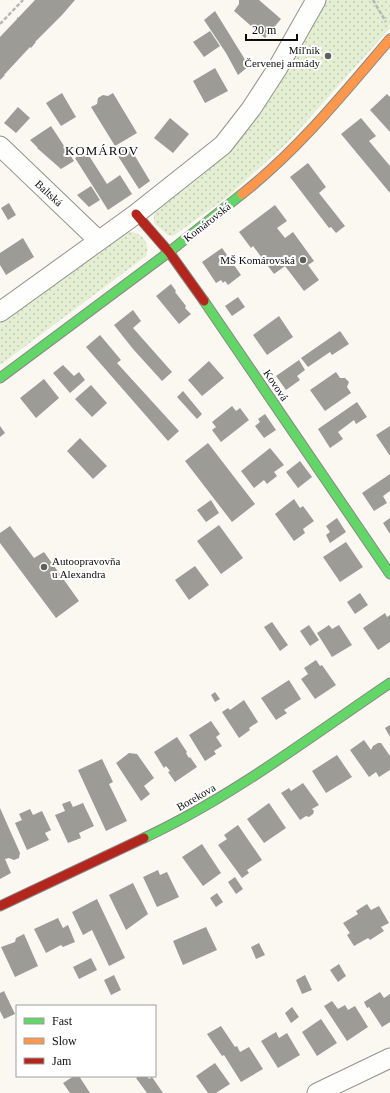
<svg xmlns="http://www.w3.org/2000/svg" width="390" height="1093" font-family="Georgia,serif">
<defs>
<pattern id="grass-dots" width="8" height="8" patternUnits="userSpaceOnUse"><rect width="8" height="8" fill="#e3eed2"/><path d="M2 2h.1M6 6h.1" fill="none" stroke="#c2cbb3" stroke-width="1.8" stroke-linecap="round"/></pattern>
</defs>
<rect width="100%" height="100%" fill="#faf8f0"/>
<path fill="url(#grass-dots)" d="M326,0H390V28L289,141L226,198L173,236L168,235L154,223V215L157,209L199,177L252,122L299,50Z
M128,232C142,231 151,244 146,256L0,365V323L122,233Z"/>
<path fill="#9d9b96" d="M35,0H75L62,15L35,42H36L31,48L30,47L4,75H5L0,80V37L17,19V17L18,18Z
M239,0H259L281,19L265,38L234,11L239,4Z
M215,11L249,66L238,75L226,53L204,20Z
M210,31L220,46L204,57L193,42Z
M215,68L228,91L205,103L193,81Z
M62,93L76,117L61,126L46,103Z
M113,93L137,133L115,146L91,107L97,104L98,98L103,95L108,96Z
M387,94L390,97V132L370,110Z
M18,107L30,118L16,133L4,123Z
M170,118L189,134L173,153L154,138Z
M361,118L376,136L369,141L390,166V193L341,134Z
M51,126L74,161L61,169L37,148H38L30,140Z
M129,146L150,181L139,189L116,153Z
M86,151L107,184L120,175L132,194L108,210L75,158Z
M308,163L326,187L319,193L345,226L336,233L331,227L329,228L290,177Z
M91,186L100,200L89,207L77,195Z
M9,203L16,215L8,220L1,208Z
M275,205L287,221L277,228L285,238L293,232L314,261L308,265L319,280L304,291L285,266L274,274L253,246L251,248L239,232Z
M23,238L34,257L6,275L0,265V253Z
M222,248L241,275L228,285L225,281L223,283L221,280L216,283L202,262Z
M171,284L176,291L175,292L186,306L185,308L191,314L179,324L156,296Z
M238,297L245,307L232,316L225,306Z
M133,310L141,321L133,328L172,372L162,381L133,349L114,325Z
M279,316L293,337L267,355L253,335Z
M340,331L349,344L332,355L330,352L308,367L301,358Z
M100,335L121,360L117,363L179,431L168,441L86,347Z
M299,360L305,370L297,376L300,380L286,390L276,376Z
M209,361L224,378L202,396L188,380Z
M63,365L74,376L79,372L85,380L70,393L53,373Z
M336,372L340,378H345L349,382L347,387L351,393L325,411L310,390Z
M44,379L59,398L36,418L20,398Z
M91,385L107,403L92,417L75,399Z
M183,391L202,414L197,419L177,397Z
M357,402L367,417L356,424L354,420L338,432L343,439L330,448L318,429Z
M232,406L236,411L240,408L249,420L221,442L212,430L216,427L212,422Z
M265,414L276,430L264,438L255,426L260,422L258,419Z
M0,426L5,433L0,437Z
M390,426V456L376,435Z
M80,438L107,466L93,479L67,451Z
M208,443L255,504L232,522L185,461Z
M270,448L284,465L274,472L277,476L267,484L264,480L254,488L241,471Z
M300,461L312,477L298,488L286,472Z
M390,474V491L383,496L387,503L374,511L362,493Z
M294,499L300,508L303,506L314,521L303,529L305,533L294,541L275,514Z
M211,500L219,513L206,522L197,510Z
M337,518L346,532L330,543L326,535L330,532L326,526Z
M390,518V534L383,523Z
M219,525L243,558L221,574L197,541Z
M10,526L34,558L44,552L79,601L56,618L0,543V533Z
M346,542L363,567L340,582L323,557Z
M195,566L209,585L189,600L175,580Z
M360,593L368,605L355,614L347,602Z
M385,613L387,617L390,615V642L378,650L363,628Z
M272,622L288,645L280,651L264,627Z
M309,625L319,640L310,646L300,631Z
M329,625L332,629L339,625L352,645L332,657L317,633Z
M316,660L320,666L322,665L336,685L315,699L301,679L308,674L304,668Z
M289,680L301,699L284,710L287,713L276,720L261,698Z
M215,692L220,699L215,702L211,695Z
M244,700L258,722L249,728L250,730L239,738L222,712L228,708L230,710Z
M211,721L220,734L216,737L222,746L214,751L216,754L205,761L189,735Z
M390,725V737L385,728Z
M177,737L187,752L186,753L189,758L190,757L197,767L175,782L168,772L170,771L166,766L164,768L154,752Z
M364,740L371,750L373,746L378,743H381L390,756V770L379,777L376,772L369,777L350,750Z
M129,753L137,754L154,778L144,786L150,794L141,801L116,763Z
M337,755L352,777L326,793L312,771Z
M102,759L113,782L109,784L127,821L106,831L78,770Z
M303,783L319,805L312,809L314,811L313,814L309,817L306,816L300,820L281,793L289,788L291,791Z
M70,801L73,807L83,803L94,826L79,833L81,838L68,843L55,815L65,811L62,804Z
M269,803L286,828L264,843L247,819Z
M0,808L20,853L19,858L14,860L9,858L5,859L11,873L0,879Z
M30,809L33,815L42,811L51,830L45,833L49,840L27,850L15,823L22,820L19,814Z
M238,825L262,860L247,870L249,873L242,878L218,845L227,839L224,835Z
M202,844L221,873L203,886L182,857Z
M158,870L160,875L167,872L179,897L157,907L143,877Z
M235,877L243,889L236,894L228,882Z
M133,883L148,914L126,930L109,895Z
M217,893L223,902L216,907L210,898Z
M97,899L125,958L109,966L92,930L83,935L72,912Z
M367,904L371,910L379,906L389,923L381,927L384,931L370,940L368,938L354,946L347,935L350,933L343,923L358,914L356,911Z
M58,918L63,928L68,925L75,942L63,947L61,945L46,953L34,929Z
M206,927L217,950L183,965L173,941Z
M24,934L38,966L15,977L1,947L15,942L16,938Z
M259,943L265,955L256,959L251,947Z
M91,958L97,970L79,979L73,967Z
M339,964L346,976L338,982L330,970Z
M114,975L121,990L111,995L104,980Z
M305,975L312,990L302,994L296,980Z
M4,991L15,1014L4,1019L0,1011V993Z
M380,992L384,998L390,994V1022L382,1027L369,1007L367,1008L364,1002Z
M332,1001L338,1009L345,1005L348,1010L355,1006L368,1027L347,1041L324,1006Z
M292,1007L299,1017L291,1023L285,1013Z
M321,1019L337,1043L317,1056L302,1032Z
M221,1026L235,1047L237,1046L240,1052L249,1047L263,1069L241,1082L224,1055L222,1056L207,1034Z
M276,1032L279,1038L287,1033L300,1055L278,1068L261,1041Z
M215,1063L230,1084L216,1093H208L196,1076Z
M74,1076H79L90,1093H70L63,1083Z
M139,1076H147L149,1079L152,1077L163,1093H147L136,1078Z"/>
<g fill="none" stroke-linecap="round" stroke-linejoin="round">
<defs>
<path id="street" d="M0,146L98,240
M0,312L136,214L223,145L251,109L277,69L316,0
M317,1093L390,1058"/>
<path id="fast" d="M204,301L390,574
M0,378L169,252L242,194
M144,838C232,797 310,737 390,683"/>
<path id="slow" d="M242,194C298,150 344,93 390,39"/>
<path id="jam" d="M136,214L169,252L204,301
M0,906L144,838"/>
</defs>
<use href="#street" stroke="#93928f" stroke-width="21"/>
<use href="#fast" stroke="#8a8985" stroke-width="11"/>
<use href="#slow" stroke="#8a8985" stroke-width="11"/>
<use href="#jam" stroke="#8a8985" stroke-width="11"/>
<path stroke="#b7b7b5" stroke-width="2.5" stroke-dasharray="4 2" stroke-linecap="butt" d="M373,0L386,22
M0,24L23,0"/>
<use href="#street" stroke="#fefefd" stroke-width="19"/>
<use href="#fast" stroke="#63d668" stroke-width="9"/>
<use href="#slow" stroke="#ff974d" stroke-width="9"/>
<use href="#jam" stroke="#b3261e" stroke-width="9"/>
</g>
<g fill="#5f5f5c" stroke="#fff" stroke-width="1.5">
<circle cx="328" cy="56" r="4"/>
<circle cx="303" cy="260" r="4"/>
<circle cx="44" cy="567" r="4"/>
</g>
<g text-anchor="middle" stroke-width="4" stroke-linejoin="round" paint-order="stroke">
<g font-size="11" fill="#0c0c0c" stroke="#fff" text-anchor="end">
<text x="320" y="54">Míľnik<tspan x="320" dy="13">Červenej armády</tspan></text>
<text x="295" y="264">MŠ Komárovská</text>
<text x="52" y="565" text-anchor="start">Autoopravovňa<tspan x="52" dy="13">u Alexandra</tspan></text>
</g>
<g font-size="11" fill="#0c0c0c" stroke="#fff">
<text transform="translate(49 193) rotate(43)" y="4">Baltská</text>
<text transform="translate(207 222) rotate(-38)" y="4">Komárovská</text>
<text transform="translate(276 385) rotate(56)" y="4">Kovová</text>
<text transform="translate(196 797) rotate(-30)" y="4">Borekova</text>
</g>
<g font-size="13" letter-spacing="1" fill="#0c0c0c" stroke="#fff">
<text x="102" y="155">KOMÁROV</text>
</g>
</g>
<rect x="16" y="1005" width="140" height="72" fill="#ffffff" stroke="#9e9e9e"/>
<rect x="24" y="1018" width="20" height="6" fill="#63d668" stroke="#9e9e9e"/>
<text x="52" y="1025" font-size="12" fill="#0c0c0c">Fast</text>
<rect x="24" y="1038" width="20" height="6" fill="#ff974d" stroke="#9e9e9e"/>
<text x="52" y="1045" font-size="12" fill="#0c0c0c">Slow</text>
<rect x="24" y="1058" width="20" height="6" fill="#b3261e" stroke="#9e9e9e"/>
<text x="52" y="1065" font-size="12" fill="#0c0c0c">Jam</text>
<path d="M246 34v6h51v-6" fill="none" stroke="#0c0c0c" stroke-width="2"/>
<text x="252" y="34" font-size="12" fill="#0c0c0c" stroke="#ffffff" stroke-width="3" paint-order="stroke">20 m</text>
</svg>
